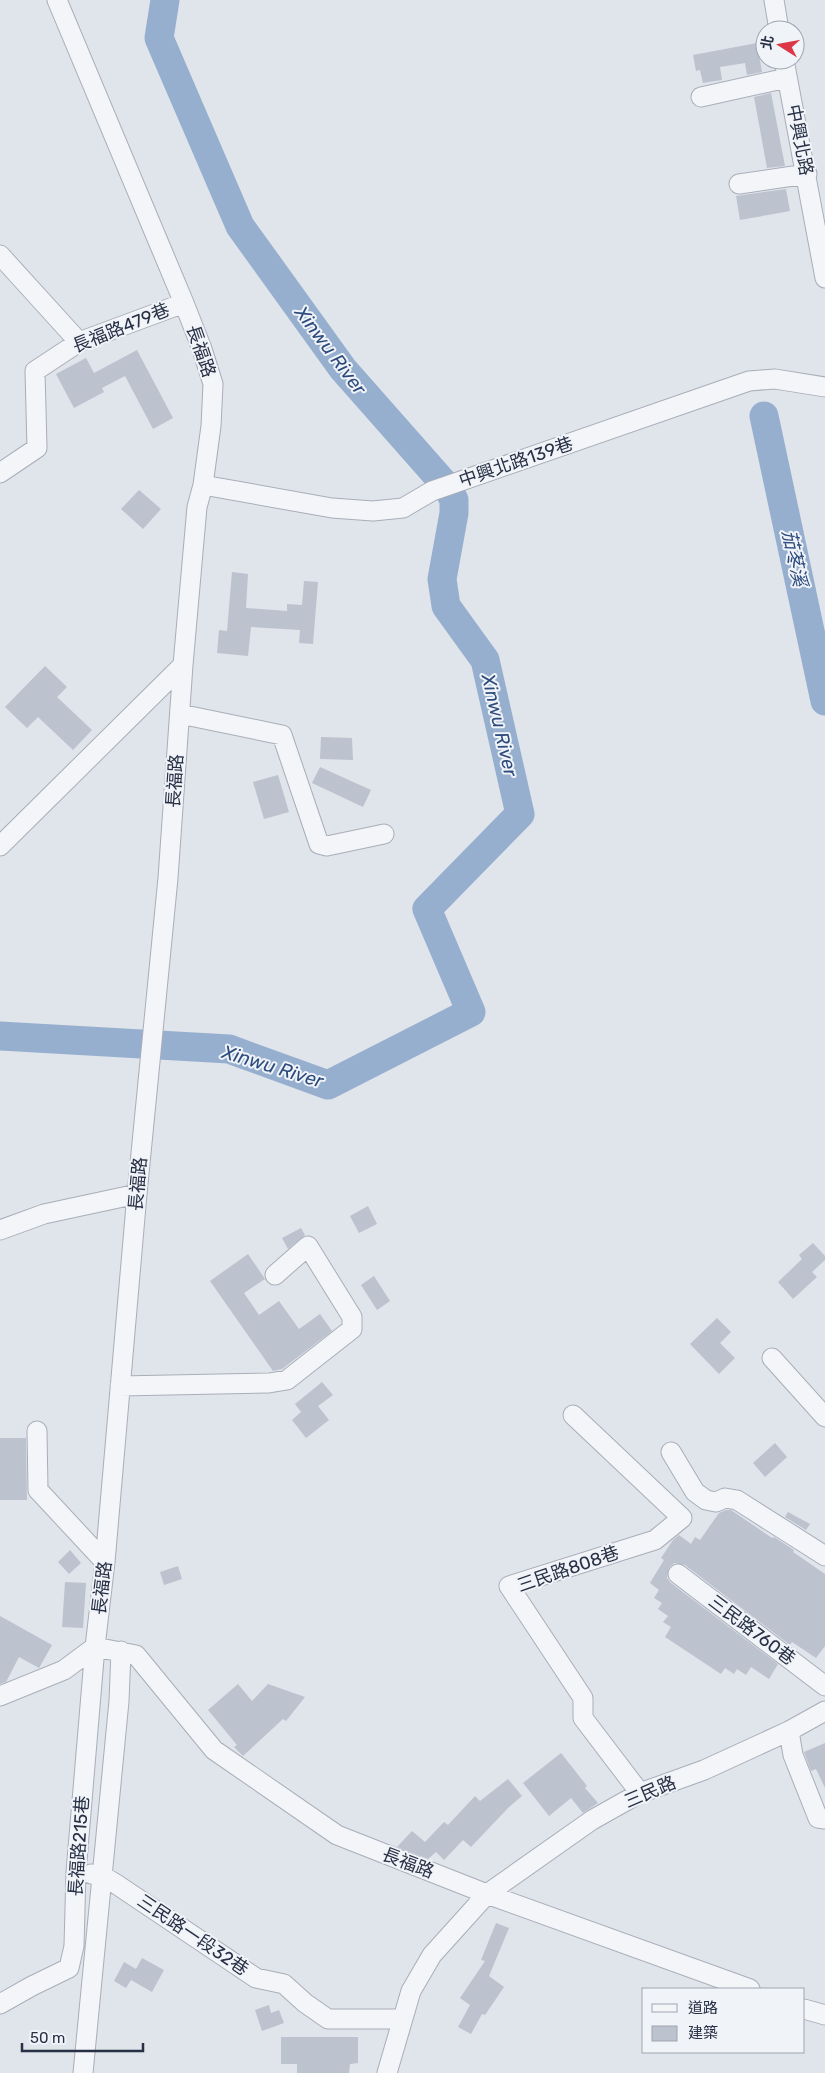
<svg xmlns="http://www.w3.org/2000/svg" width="825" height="2073" font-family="Rubik,'Noto Sans TC',sans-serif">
<rect width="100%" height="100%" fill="#e0e4eb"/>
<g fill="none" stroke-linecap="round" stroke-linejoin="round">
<path stroke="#97afcf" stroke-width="29" d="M764,416L825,701
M0,1036L229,1049L328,1085L471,1012L427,909L520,814L485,660L446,606L442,579L454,513V500L448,488L343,369L240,226L159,38L165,0"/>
</g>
<path fill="#bcc2ce" d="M757,43L762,72L747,75L745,63L720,67L722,80L703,83L700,70L696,71L693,55Z
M771,93L785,166L767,168L754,97Z
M786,189L790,211L740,220L736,196Z
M137,350L173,418L153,429L125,376L102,388L104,392L74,408L56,374L86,358L94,373Z
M139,490L161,509L143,529L121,509Z
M232,572L248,574L246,608L287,611V604L302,605L304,581L318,582L313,644L299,643L300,630L251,627L248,656L217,653L219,630L227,631Z
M45,666L67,687L57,697L92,730L73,750L38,717L27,728L5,707Z
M321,737L352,738L353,760L320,759Z
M320,767L371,790L363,807L312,783Z
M278,775L289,812L264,819L253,782Z
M368,1206L377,1224L359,1233L350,1216Z
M301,1228L305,1235L288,1249L282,1238Z
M813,1243L825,1256V1260L812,1272L817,1277L793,1299L778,1282L802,1259L799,1255Z
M248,1254L265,1279L244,1293L259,1315L279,1301L299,1329L320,1314L332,1331L282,1369L273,1371L210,1281Z
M374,1276L390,1301L377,1310L361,1285Z
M717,1318L731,1332L720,1343L735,1358L719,1374L690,1344Z
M322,1382L333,1395L318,1406L329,1420L306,1438L292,1420L301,1412L295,1404Z
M0,1438H26L27,1500H0Z
M775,1443L787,1457L765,1477L753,1463Z
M726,1510H731L772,1538L774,1537L794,1550L793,1552L825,1574V1646L816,1658L792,1642L790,1645L685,1565L674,1563L669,1568L667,1578L671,1583L778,1664L769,1679L751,1667L746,1675L737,1669L734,1674L725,1668L721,1674L665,1637L671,1627L663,1622L668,1616L658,1609L662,1603L654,1598L659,1590L650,1583L664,1560L661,1558L673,1540L679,1535L691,1544L695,1537L700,1540L719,1513Z
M788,1512L810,1524L806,1530L785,1517Z
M70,1550L81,1563L69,1574L58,1562Z
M178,1566L182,1579L164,1585L160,1572Z
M65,1582L86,1583L83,1628L62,1627Z
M0,1616L52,1645L39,1668L19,1657L6,1682L0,1684Z
M238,1684L252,1701L268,1684L305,1697L286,1721L283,1719L243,1756L234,1747L237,1745L208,1710Z
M825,1743V1788L816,1769L811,1771L804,1752Z
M561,1753L587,1786L585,1788L598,1803L583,1813L571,1798L549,1816L523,1783Z
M508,1779L522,1796L509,1807L471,1847L463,1840L444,1860L436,1852L428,1859L397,1847L412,1831L425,1842L444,1822L448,1825L475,1796L480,1801Z
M496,1923L509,1928L489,1976L504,1987L485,2015L482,2014L471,2034L458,2027L470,2005L460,1998L485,1961L481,1960Z
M142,1958L164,1970L152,1992L131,1980L126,1988L114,1981L124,1962L136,1969Z
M269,2005L271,2013L279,2010L284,2023L262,2031L255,2010Z
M281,2037H358V2063L350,2064L349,2073H297V2064H281Z"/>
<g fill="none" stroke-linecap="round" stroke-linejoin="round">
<defs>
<path id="minor" d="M57,0L184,303L202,349L213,384L211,426L203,485L197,507L183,665L168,878L137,1194L105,1562L95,1647L136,1655L214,1750L337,1835L487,1894L750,1989
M774,0L779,30
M784,60L825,278
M701,97L787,78
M739,184L807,174
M0,255L79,342
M0,473L37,448L35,371L79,342L184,303
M203,485L332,508L373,511L403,508L432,491L749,381L775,379L825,387
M180,714L282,735L319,844L327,846L384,834
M0,846L183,665
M0,1230L44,1214L137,1194
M772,1358L825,1417
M120,1386L269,1383L287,1380L352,1329V1317L308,1246L275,1275
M573,1415L682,1518L655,1540L509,1586L583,1698V1718L640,1793
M37,1431L38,1490L105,1562
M671,1452L695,1492L706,1500L716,1502L725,1498L737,1500L825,1556
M678,1574L825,1686
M0,1696L64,1670L95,1647
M789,1731L793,1755L818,1818L825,1819
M91,1874L101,1875L116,1884L256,1978L284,1984L305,2003L328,2019H402
M0,2004L32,1986L69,1968L74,1946L76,1872L95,1647
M804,2009L825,2015
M83,2073L119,1701L121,1651
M387,2073L411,1991L432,1955L487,1894L592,1820L640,1793L704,1770L789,1731L825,1711"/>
</defs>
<use href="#minor" stroke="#a8aeb9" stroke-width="21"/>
<use href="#minor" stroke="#f3f5f8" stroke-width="19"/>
</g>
<g text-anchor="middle" stroke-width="4" stroke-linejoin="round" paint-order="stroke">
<g font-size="18" fill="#273044" stroke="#f0f3f8">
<text transform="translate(800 140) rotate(79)" y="6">中興北路</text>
<text transform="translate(121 328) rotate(-22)" y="6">長福路479巷</text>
<text transform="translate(201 351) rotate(71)" y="6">長福路</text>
<text transform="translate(516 462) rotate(-19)" y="6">中興北路139巷</text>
<text transform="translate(175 781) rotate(-86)" y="6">長福路</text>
<text transform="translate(138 1184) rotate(-85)" y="6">長福路</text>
<text transform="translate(568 1569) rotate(-19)" y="6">三民路808巷</text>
<text transform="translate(102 1588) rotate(-83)" y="6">長福路</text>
<text transform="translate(752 1630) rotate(37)" y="6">三民路760巷</text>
<text transform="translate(650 1792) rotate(-23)" y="6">三民路</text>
<text transform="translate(79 1846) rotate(-86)" y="6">長福路215巷</text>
<text transform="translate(408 1863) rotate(21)" y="6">長福路</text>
<text transform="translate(193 1935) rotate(34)" y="6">三民路一段32巷</text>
</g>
<g font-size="19" font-style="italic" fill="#2c4b7d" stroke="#f0f3f8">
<text transform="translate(331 350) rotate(53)" y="7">Xinwu River</text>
<text transform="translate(795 558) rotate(78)" y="7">茄苳溪</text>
<text transform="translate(500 725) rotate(77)" y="7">Xinwu River</text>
<text transform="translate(273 1066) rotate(17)" y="7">Xinwu River</text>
</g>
</g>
<rect x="642" y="1988" width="162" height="65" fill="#f0f3f8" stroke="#a0a5b0"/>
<rect x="652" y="2004" width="25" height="8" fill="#f3f5f8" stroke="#a0a5b0"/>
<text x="688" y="2013" font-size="15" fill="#273044">道路</text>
<rect x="652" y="2026" width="25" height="15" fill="#bcc2ce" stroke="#a0a5b0"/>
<text x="688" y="2038" font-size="15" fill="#273044">建築</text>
<g transform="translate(780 45) rotate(281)"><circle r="24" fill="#f0f3f8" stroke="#a0a5b0"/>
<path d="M0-4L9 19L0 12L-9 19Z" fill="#dd3747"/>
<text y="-8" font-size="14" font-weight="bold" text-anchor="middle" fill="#273044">北</text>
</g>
<path d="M22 2043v8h121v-8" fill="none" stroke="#273044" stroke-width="2.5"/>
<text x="30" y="2043" font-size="15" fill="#273044" stroke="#f0f3f8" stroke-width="4" paint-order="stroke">50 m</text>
</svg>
